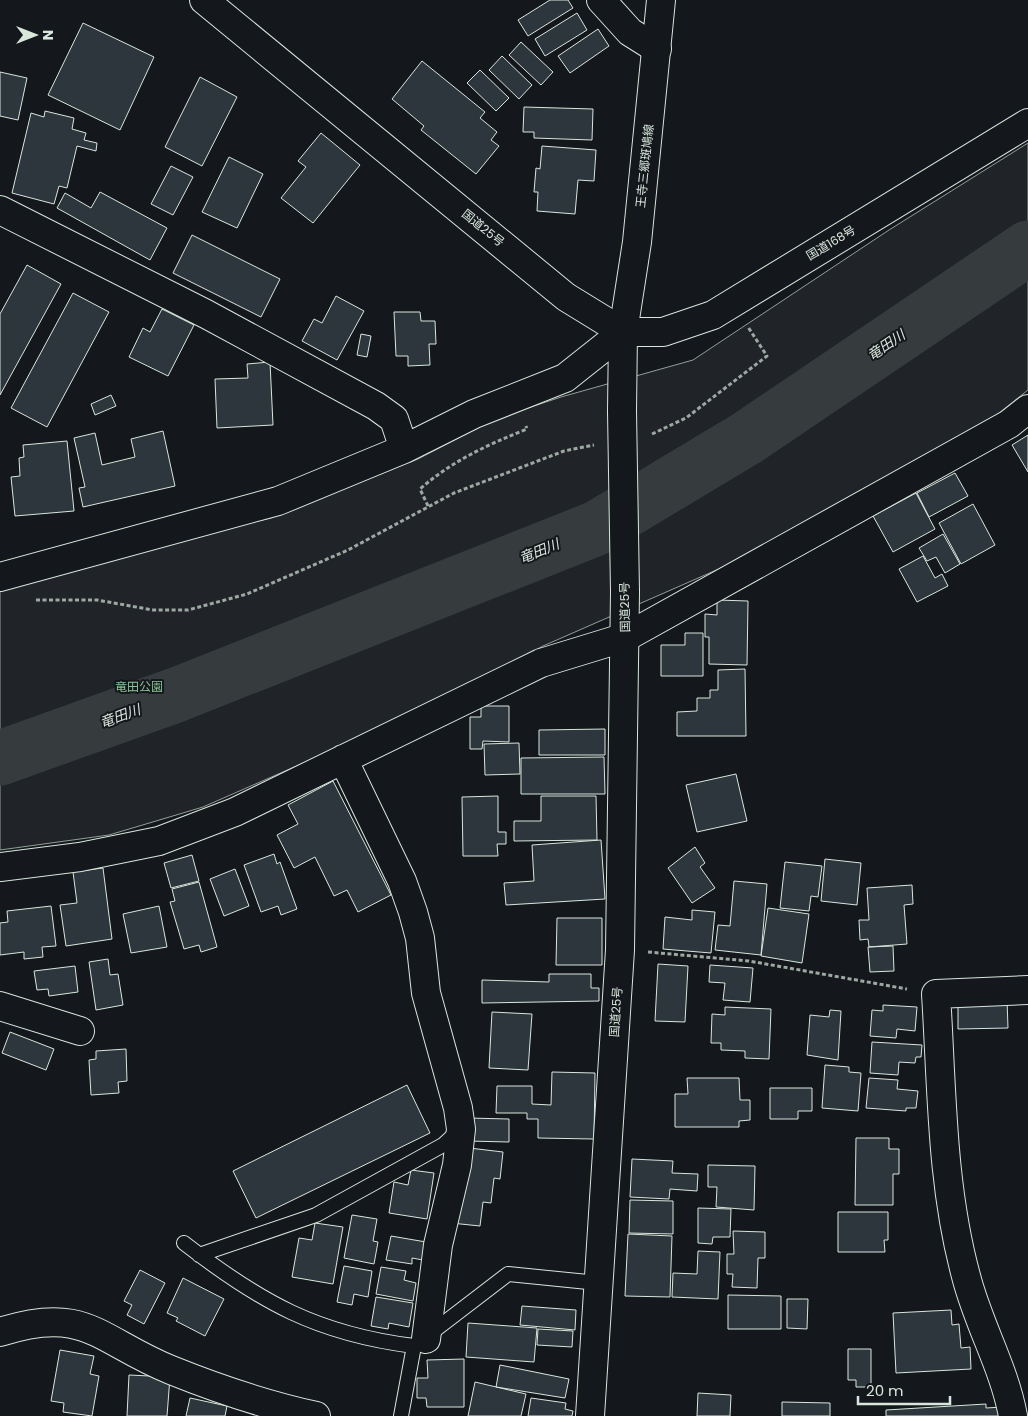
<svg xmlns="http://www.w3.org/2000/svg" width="1028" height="1416" font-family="Poppins,'Noto Sans JP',sans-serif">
<rect width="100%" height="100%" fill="#14181c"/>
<path fill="#202428" stroke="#939e99" d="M1028,143V390L999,413L737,561L543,646L406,718L203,807L109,835L0,850V589L155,545L271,518L418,459L495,419L561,397L693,360L889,230Z"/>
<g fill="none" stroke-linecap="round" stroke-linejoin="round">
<path stroke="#363b3e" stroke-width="55" d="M0,758L176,695L597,528L747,438L1028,248"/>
</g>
<path fill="#2c363c" stroke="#d8e6dc" d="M550,0H568L573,8L528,36L518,20Z
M577,13L587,30L545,56L535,39Z
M83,23L154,57L120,130L48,95Z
M598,29L609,46L570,73L558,56Z
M521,42L553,72L541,85L509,55Z
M502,56L532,85L519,99L489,70Z
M422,61L485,112L480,118L497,132L491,140L499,146L476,174L421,130L424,126L392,99Z
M480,70L509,98L496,111L467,83Z
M0,72L27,78L18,120L0,116Z
M200,77L237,97L202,166L165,147Z
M524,107L593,109L592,140L534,138V132H523Z
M45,111L74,118L72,129L86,133L84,140L97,143L96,151L77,146L67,188L59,186L54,204L12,193L31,113L44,117Z
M321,133L360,165L313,223L281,198L306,167L298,161Z
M542,146L596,150L594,181L578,180L575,214L537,211L538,192H534L536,168L540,169Z
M229,157L263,174L237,228L202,212Z
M171,166L193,177L173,215L151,204Z
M100,192L167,228L150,260L57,208L65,193L91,208Z
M192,235L280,279L261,317L173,273Z
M27,265L61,284L0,395V314Z
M73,293L109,312L47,427L11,408Z
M336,296L364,311L337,360L302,341L314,319L322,323Z
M162,309L194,325L168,376L129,357L143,328L150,332Z
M394,312H420L421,321H435L436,344H429L430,365L408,366V356H396Z
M361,334L371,336L367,357L357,355Z
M270,362L273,425L217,428L215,379L248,378L247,364Z
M111,395L116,406L95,415L91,404Z
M163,431L175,486L83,507L79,488L85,487L74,438L95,433L102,465L135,457L131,439Z
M1028,435V472L1012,445Z
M67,441L74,511L15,516L11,477L20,476L19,458L24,457L23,445Z
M955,473L968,496L929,517L917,493Z
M916,493L935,529L893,552L873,516Z
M973,504L995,545L961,564L939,523Z
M943,534L960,564L945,573L936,557L927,561L919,548Z
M923,556L935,578L942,574L948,586L917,602L899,569Z
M717,600L748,601L747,665L709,664V637H705V614L717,615Z
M685,633H703V676H661V645H685Z
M745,669L746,736H677V712L697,711V698H710V690H718V670Z
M481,706H509V742L483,741L482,749H470V717H481Z
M605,729V755H539V730Z
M519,743L520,774L485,775L484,744Z
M604,757L605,794H521V758Z
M736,774L747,821L697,832L686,785Z
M333,781L391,895L358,912L347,890L334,896L315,857L294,868L277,835L298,824L288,805Z
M498,796V832H506V844H497L498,856H463L462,797Z
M541,796H596L597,840L514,841V821H541Z
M601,840L605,899L506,905L504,883L534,881L532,845Z
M695,847L705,863L700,867L715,888L692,903L668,868Z
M274,854L277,864L280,862L297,909L281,915L278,906L261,912L244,865Z
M192,855L199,881L171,888L164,863Z
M825,859L861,863L857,905L821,901Z
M785,862L822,866L818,897L811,896L809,911L780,908Z
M103,868L112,939L66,946L60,905L77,903L73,872Z
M235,869L249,906L224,916L210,879Z
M734,881L767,884L761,955L715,950L718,925L730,926Z
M199,882L217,947L201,952L199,945L184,949L170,902L175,901L172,889Z
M912,885L913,904L904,905L907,944L869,947L868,939L860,940L859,920H869L867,888Z
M51,906L56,946L42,947L43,957L24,959V952L0,955V923L8,922L7,911Z
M159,906L167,947L131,953L123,914Z
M768,908L809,914L802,963L761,956Z
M692,910L715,912L711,953L663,949L665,917L692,920Z
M557,918H602V965H556Z
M893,946L894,971L870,972L868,947Z
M108,959L110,975L118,974L123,1005L96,1010L89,962Z
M658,964L688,966L685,1022L655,1021Z
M710,965L753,968L750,1002L723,1000L725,983L709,982Z
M75,966L78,992L49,996L48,989L37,990L34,971Z
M549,974H591V988H599V1001L482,1003V980L549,982Z
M1007,999L1008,1028L958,1029V1001Z
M883,1005L917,1007L915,1031L897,1029L896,1038L870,1036L872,1010L883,1011Z
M725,1007L771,1009L769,1059L745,1058V1051L721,1050V1043H711L712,1014L725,1015Z
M830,1010L841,1011L838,1060L807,1055L810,1015L829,1017Z
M492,1012L532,1014L528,1070L489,1068Z
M10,1032L54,1049L46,1070L2,1053Z
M872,1042L922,1045L921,1057H916L915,1063L899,1062L898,1075L870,1073Z
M126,1049L127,1081L118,1082L119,1093L91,1095L89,1060L96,1059V1051Z
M825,1065L849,1067V1072L861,1073L858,1111L822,1108Z
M552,1072L595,1073L594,1139L538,1138V1119H527V1113H496L497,1086H532V1104L551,1105Z
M687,1078H739L740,1100H750V1120L739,1121V1127H675V1094H688Z
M869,1078L898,1080L897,1089L918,1091L916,1108H906V1111L866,1108Z
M407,1085L430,1133L256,1218L233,1171Z
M770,1088H812V1111H798V1119H770Z
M468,1118L509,1119V1142L467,1141Z
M856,1138H889V1149H899V1174H893V1205H855Z
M461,1147L503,1152L500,1179L494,1178L491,1203L483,1202L480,1226L451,1223Z
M632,1159L673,1161L672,1173L698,1174L697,1191L670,1189L669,1199L630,1197Z
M708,1165L755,1166L754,1210L716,1207L717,1187H708Z
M411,1170L434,1173L427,1219L389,1213L394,1182L408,1185Z
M630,1200L673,1201V1234L629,1233Z
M698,1208L731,1209L730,1237H713L712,1244L698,1243Z
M838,1212H888V1240H884L885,1252H838Z
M352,1215L377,1219L373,1241L378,1242L374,1264L344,1258Z
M315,1223L343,1227L333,1284L292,1277L299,1238L312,1240Z
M733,1231L765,1232V1258H758L757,1288L732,1287L733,1274H727V1254H734Z
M628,1234L672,1236L670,1297L625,1296Z
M391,1236L426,1242L423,1260L412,1258V1264L386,1260Z
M698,1251L720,1252L718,1299L672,1297L673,1273L697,1274Z
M344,1266L372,1271L368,1297L354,1294L352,1305L337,1302Z
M381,1267L406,1271L404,1280L416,1283L413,1301L376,1294Z
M140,1270L165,1283L144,1324L127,1315L132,1305L124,1301Z
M183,1278L224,1299L205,1336L176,1321L178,1318L167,1313Z
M728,1295L781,1296V1329H728Z
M376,1297L413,1303L409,1327L389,1323L388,1329L371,1326Z
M787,1299H808L807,1329L787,1328Z
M522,1306L576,1310L575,1330L520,1325Z
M951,1310L952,1325L959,1324L961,1348L970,1347L971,1369L896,1373L893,1313Z
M468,1323L537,1328L534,1362L466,1357Z
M538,1329L573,1331L572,1347L537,1345Z
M848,1349H871V1387H856V1380H848Z
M60,1350L94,1356L90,1374L99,1376L92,1416L63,1412L64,1403L51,1401Z
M464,1359V1407H427L426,1398H417V1378H428L427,1360Z
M500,1365L569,1379L565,1398L496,1387Z
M129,1375L170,1377L167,1416H127Z
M475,1382L526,1394L521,1416H468Z
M698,1393L731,1395L730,1416H697Z
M190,1398L227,1406L225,1416H186Z
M531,1398L566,1403L565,1409L573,1411L572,1416H528Z
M782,1402L830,1403V1416H782Z
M986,1404V1408L1002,1407L1003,1416H886V1410Z"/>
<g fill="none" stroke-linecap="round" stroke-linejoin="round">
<defs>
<path id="service" d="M184,1243C260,1302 317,1334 414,1346
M199,1255L316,1215L443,1145L458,1131
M401,1416L414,1346L508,1274L598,1283"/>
<path id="minor" d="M601,0L630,32L657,49
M0,210L206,314L376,406L394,419L404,449
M0,577L278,501L404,449L474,414L565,378L623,332
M343,759L402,881L413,912L420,938L426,993L458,1108L461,1129L457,1165L438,1245L426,1339
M0,867L80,857L159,841L235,812L541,663L626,637L1009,424L1028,409
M0,1006L80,1031
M0,1332C86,1304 99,1341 171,1370C218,1389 266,1405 316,1416
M1013,1416C1004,1367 978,1324 966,1276C941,1184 942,1088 936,994L1028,990"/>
<path id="secondary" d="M623,332L637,242L661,0"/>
<path id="trunk" d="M204,0L566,297L623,332
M623,332H663L713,315L1028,123
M622,411L623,332
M590,1416L620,950L625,592"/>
</defs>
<use href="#service" stroke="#d8e6dc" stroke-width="16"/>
<use href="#minor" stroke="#d8e6dc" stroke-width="30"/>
<use href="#secondary" stroke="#d8e6dc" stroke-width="30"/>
<use href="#trunk" stroke="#d8e6dc" stroke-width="30"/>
<path stroke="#9da8a2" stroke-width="3" stroke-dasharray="4 2.5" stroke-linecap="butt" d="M652,434L686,418L767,356L748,327
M428,506L420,489C452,461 487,445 527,429L526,426
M36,600H97L153,610H188L247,594L348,550L454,493L564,451L594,445
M648,952L749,961L907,989"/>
<use href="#service" stroke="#14181c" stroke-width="14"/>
<use href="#minor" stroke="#14181c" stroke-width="28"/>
<use href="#secondary" stroke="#14181c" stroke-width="28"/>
<use href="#trunk" stroke="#14181c" stroke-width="28"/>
<defs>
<path id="trunk-bridge" d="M622,411L625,592"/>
</defs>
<use href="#trunk-bridge" stroke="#d8e6dc" stroke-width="30" stroke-linecap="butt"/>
<use href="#trunk-bridge" stroke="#14181c" stroke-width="28"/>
</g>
<g text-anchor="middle" stroke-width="4" stroke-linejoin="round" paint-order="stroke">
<g font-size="12" fill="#d8e6dc" stroke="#14181c">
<text transform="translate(645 166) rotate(-84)" y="4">王寺三郷斑鳩線</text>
<text transform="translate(483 228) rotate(39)" y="4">国道25号</text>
<text transform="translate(831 243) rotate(-31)" y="4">国道168号</text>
<text transform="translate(625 607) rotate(-91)" y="4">国道25号</text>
<text transform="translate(616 1012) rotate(-86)" y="4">国道25号</text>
</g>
<g font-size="12" fill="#8ac095" stroke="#14181c">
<text x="139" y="691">竜田公園</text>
</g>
<g font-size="14" font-style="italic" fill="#d8e6dc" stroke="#14181c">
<text transform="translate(886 345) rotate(-34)" y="5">竜田川</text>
<text transform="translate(539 551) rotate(-22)" y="5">竜田川</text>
<text transform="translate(120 716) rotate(-20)" y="5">竜田川</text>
</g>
</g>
<g transform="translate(35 35) rotate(90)" stroke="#14181c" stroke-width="4" paint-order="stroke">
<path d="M0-4L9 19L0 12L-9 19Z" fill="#d8e6dc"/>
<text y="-8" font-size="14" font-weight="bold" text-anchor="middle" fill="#d8e6dc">N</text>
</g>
<path d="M858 1396v8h92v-8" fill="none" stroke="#d8e6dc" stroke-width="2.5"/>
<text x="866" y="1396" font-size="15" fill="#d8e6dc" stroke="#14181c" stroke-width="4" paint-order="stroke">20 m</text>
</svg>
